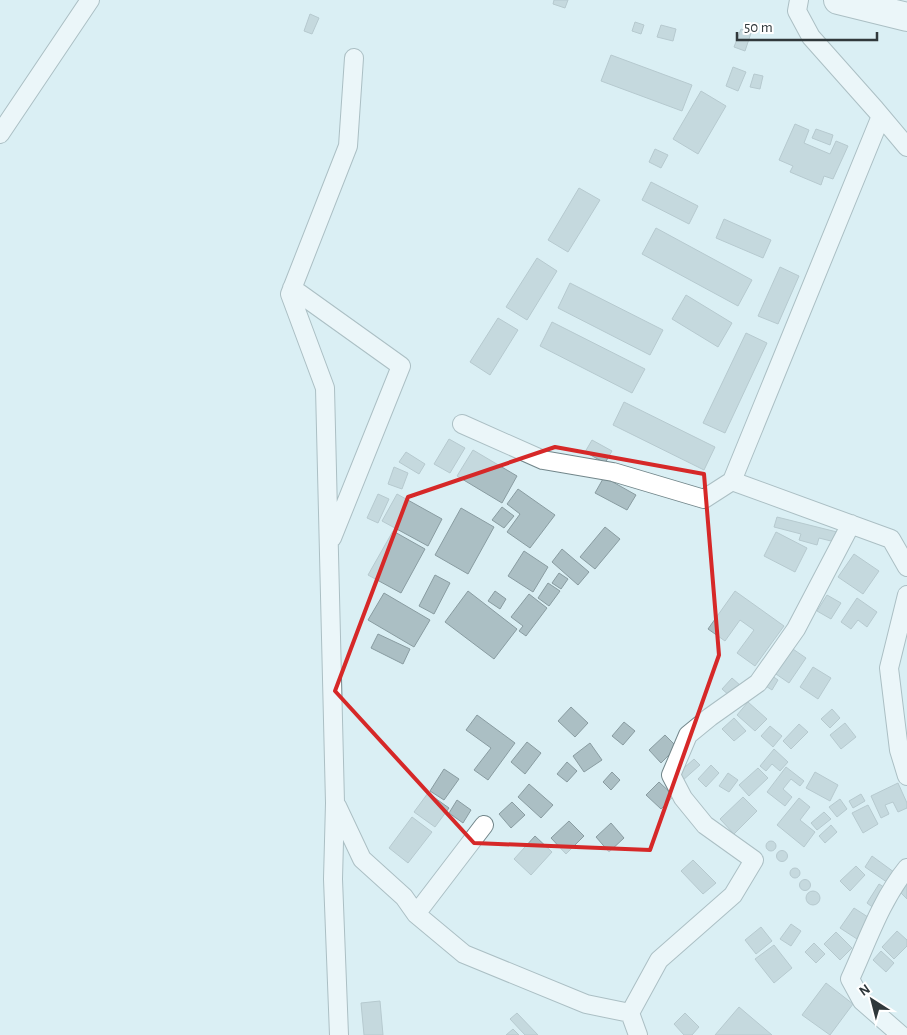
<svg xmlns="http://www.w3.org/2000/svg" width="907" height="1035" font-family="'Alegreya Sans',sans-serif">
<rect width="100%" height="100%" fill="#daeff4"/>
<path fill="#abbfc4" stroke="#899ca1" d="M554,0H568L565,8L553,4Z
M310,14L319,18L312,34L304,31Z
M635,22L644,25L641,34L632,31Z
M661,25L676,29L673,41L657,37Z
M741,29L751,33L745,51L734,47Z
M611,55L692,85L682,111L601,81Z
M733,67L746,72L738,91L726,86Z
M754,74L763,76L760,89L750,87Z
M701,91L726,106L698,154L673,139Z
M795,124L809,130L804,143L830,154L836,141L848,146L833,179L824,176L821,185L790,172L793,166L779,160Z
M816,129L833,135L830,145L812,138Z
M655,149L668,155L661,168L649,162Z
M651,182L698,206L689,224L642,200Z
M579,188L600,200L568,252L548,240Z
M724,219L771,240L763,258L716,238Z
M656,228L752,280L738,306L642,254Z
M537,258L557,271L527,320L506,307Z
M780,267L799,276L778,324L758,316Z
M570,283L663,330L650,355L558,308Z
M686,295L732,323L718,347L672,319Z
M498,318L518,330L490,375L470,362Z
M552,322L645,369L632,393L540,346Z
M746,333L767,343L725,433L703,423Z
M624,402L715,447L704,470L613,425Z
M449,439L465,448L450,473L434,464Z
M592,440L612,451L605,463L585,452Z
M473,450L517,476L502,503L457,476Z
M406,452L425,464L419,474L399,462Z
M394,467L408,473L402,489L388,484Z
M604,477L636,495L627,510L595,493Z
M518,489L555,515L530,548L507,532L520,514L507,504Z
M378,494L389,499L378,523L367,518Z
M397,494L442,519L428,546L382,521Z
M502,507L514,516L504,528L492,520Z
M461,508L494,527L468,574L435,555Z
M777,517L837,532L835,542L819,538L817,545L799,540L801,534L774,527Z
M605,527L620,539L595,569L580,557Z
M393,531L425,549L401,593L368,575Z
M776,532L807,548L795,572L764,556Z
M562,549L589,572L578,585L552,562Z
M524,551L548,567L533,592L508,576Z
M854,554L879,571L863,594L838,577Z
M559,573L568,579L561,589L552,583Z
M435,575L450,583L434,614L419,606Z
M548,583L560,591L549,606L538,598Z
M468,591L517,629L494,659L445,622Z
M495,591L506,599L500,609L488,601Z
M735,591L784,626L755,666L737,653L754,630L740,620L725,641L708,629Z
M384,593L430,620L414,647L368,620Z
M529,594L547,608L526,636L519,631L523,626L511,617Z
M827,595L841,603L831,619L817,611Z
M857,598L877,612L867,627L858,620L851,629L841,622Z
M378,634L410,649L403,664L371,648Z
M790,647L806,658L789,683L773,672Z
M813,667L831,678L818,699L800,687Z
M768,673L778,680L772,690L761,683Z
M732,678L741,686L731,697L722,689Z
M748,702L767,719L755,731L737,715Z
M571,707L588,723L575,737L558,721Z
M832,709L840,718L830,728L821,719Z
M477,715L515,743L488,780L474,770L491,748L466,730Z
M734,718L746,731L734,741L722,729Z
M624,722L635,731L623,745L612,736Z
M845,723L856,737L841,749L830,735Z
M799,724L808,732L791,749L783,741Z
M770,726L782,736L773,747L761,736Z
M665,735L677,747L661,763L649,750Z
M527,742L541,753L525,774L511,762Z
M590,743L602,760L584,772L573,756Z
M774,749L788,762L780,771L772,764L766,771L760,766Z
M694,759L700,765L682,781L676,775Z
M567,762L577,771L567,782L557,774Z
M711,765L719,773L706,787L698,779Z
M786,767L804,781L800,786L791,779L783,789L792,797L785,806L767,792Z
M758,768L768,778L749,796L739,785Z
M444,769L459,779L444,800L430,791Z
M612,772L620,780L611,790L603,782Z
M815,772L838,785L830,801L806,788Z
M728,773L738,780L729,792L719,786Z
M659,782L674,796L661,809L646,795Z
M898,783L907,803V808L898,812L893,802L885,805L889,814L881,818L871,796Z
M529,784L553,805L541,818L518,797Z
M428,793L449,808L435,827L414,812Z
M861,794L865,801L853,808L849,801Z
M743,797L757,811L734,834L720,819Z
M799,798L810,807L800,820L815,832L804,847L777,825Z
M840,799L847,809L837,817L829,807Z
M457,800L471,810L463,823L449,813Z
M512,802L525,815L511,828L499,814Z
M868,805L878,824L863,833L852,813Z
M824,812L831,819L817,830L811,823Z
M412,817L432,832L408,863L389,848Z
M569,821L584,836L566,854L551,838Z
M611,823L624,838L609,852L596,837Z
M831,825L837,832L825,843L819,836Z
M535,836L552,852L531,875L514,859Z
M766 846a5 5 0 1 1 10 0a5 5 0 1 1-10 0Z
M776.5 856a5.5 5.5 0 1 1 11 0a5.5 5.5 0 1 1-11 0Z
M872,856L898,875L891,885L865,867Z
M693,860L716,883L703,894L681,871Z
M856,866L865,875L850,891L840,881Z
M790 873a5 5 0 1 1 10 0a5 5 0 1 1-10 0Z
M907,877V899L896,888Z
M799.5 885a5.5 5.5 0 1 1 11 0a5.5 5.5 0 1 1-11 0Z
M879,884L887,889L875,909L867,903Z
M806 898a7 7 0 1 1 14 0a7 7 0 1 1-14 0Z
M854,908L871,919L857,939L840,928Z
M791,924L801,931L791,946L780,939Z
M761,927L772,941L756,954L745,940Z
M897,931L907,940V946L894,959L882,947Z
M836,932L852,948L840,960L824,944Z
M814,943L825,954L816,963L805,952Z
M774,945L792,968L774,983L755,959Z
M881,951L894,963L886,972L873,960Z
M826,983L853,1004L830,1035L802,1015Z
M380,1001L383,1035H364L361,1003Z
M739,1007L772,1035H715Z
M517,1013L538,1035H525L510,1019Z
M685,1013L699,1027L692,1035H684L674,1024Z
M513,1029L519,1035H506Z"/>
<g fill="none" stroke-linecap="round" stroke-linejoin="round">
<defs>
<path id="street" d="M799,0L797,11L811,37L875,109L907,147
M0,134L90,0
M292,288L401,366L332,538
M462,424L543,460L613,472L704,499L732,481L891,539L907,567
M732,481L881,116
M907,595L889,668L899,750L907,776
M337,806L362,859L404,897L416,914L464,954L586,1004L630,1013
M416,914L484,825
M339,1035L333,879L335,803L325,388L290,294L348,146L354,58
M638,1035L630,1013L659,960L733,895L754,860L705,825L683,798L671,775L688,735L710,717L758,683L796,629L851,524
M901,1035L862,1001L850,979C867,942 881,900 907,868"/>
<path id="highway" d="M838,0L907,17"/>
</defs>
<use href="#street" stroke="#72868a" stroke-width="20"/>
<use href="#highway" stroke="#72868a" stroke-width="30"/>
<use href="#street" stroke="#fff" stroke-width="18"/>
<use href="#highway" stroke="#fff" stroke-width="28"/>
</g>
<path d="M0 0H907V1035H0ZM555,447L704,474L719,655L650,850L474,843L335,691L408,497Z" fill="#daeff4" fill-opacity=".55" fill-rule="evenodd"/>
<path fill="none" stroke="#d62828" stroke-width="4" stroke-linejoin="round" d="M555,447L704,474L719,655L650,850L474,843L335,691L408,497Z"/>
<g transform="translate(872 1000) rotate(324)" stroke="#ffffff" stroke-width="4" paint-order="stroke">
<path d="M0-4L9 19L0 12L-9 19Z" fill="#30383b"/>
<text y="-8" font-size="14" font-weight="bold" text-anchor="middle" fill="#30383b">N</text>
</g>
<path d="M737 32v8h140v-8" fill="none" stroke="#30383b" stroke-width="2.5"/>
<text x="744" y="32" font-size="15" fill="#30383b" stroke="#ffffff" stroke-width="4" paint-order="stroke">50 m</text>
</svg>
